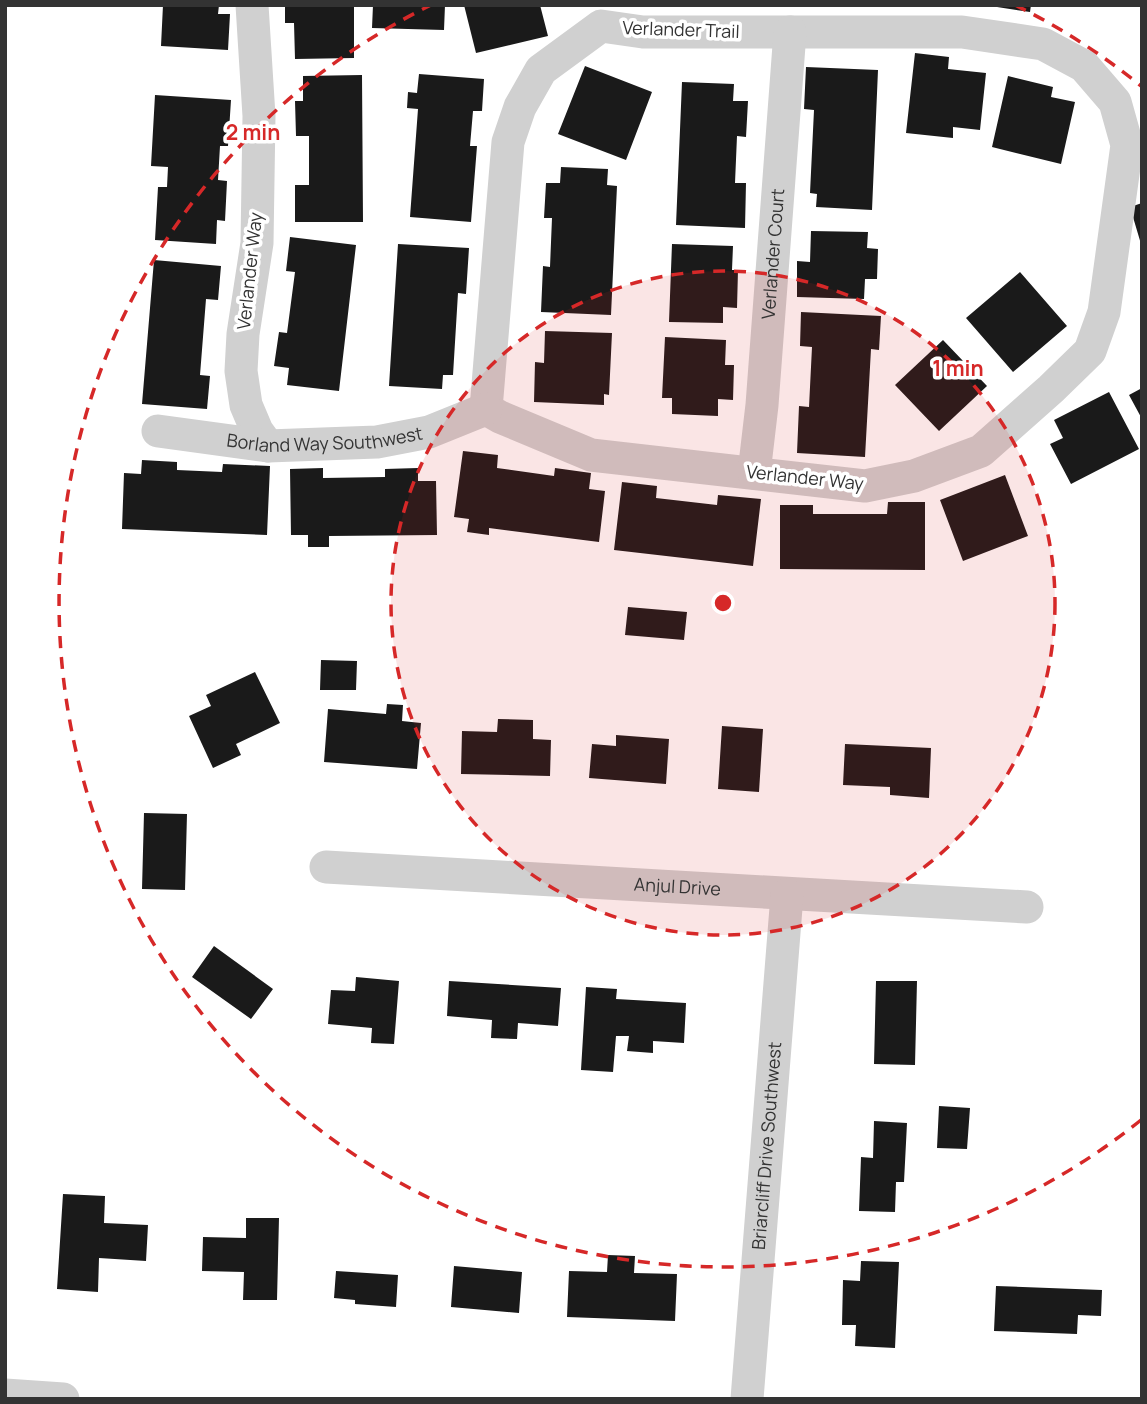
<svg xmlns="http://www.w3.org/2000/svg" width="1147" height="1404" font-family="Manrope,sans-serif">
<rect width="100%" height="100%" fill="#fff"/>
<path fill="#1a1a1a" d="M163,5H219L218,14H230L228,50L161,46Z
M285,5H354V58L295,59L294,23H285Z
M373,5H445L444,30L372,28Z
M464,5H540L548,36L476,53Z
M997,5H1031L1030,12L997,7Z
M915,53L949,57L948,69L986,73L980,130L953,127V138L906,133Z
M585,66L652,92L626,160L558,134Z
M806,67L878,70L872,210L816,207L817,194L810,193L814,110L804,109Z
M419,74L484,79L482,111H473L470,146H477L471,222L410,217L418,109L407,108L408,92L417,93Z
M362,75L363,222H295V185H309V136H296L295,101H303V76Z
M1008,76L1053,87L1051,97L1075,102L1061,164L992,147Z
M682,82L734,84L733,101H748L746,137L737,136L735,183H746L745,228L676,225Z
M155,95L231,100L228,146H220L218,180L227,181L225,221L217,220L216,244L155,240L158,187H167L168,167L151,166Z
M561,167L608,169L607,185L617,186L611,315L541,312L543,266L550,267L552,218H544L546,183H560Z
M1142,203V244H1141L1130,207Z
M811,231L868,232L867,248L878,249L877,279H865L864,299L797,297V261L810,262Z
M290,237L356,245L339,391L287,385L289,368L274,366L279,332L287,333L295,272L286,271Z
M398,244L469,248L466,294L458,293L453,375H443L442,389L389,386Z
M672,244L733,246L732,270H738L737,308L723,307V323L669,322Z
M154,260L221,266L218,300L206,299L200,375L210,376L207,409L142,404Z
M1020,272L1067,326L1013,372L966,318Z
M801,312L881,316L879,350L871,349L865,457L797,453L799,406L809,407L812,347L800,346Z
M545,331L612,333L609,395L604,394V405L534,402L535,362L544,363Z
M665,337L726,340L725,365H734L733,400L718,399V416L672,414V398H662Z
M943,340L987,386L939,431L895,385Z
M1142,388V419L1129,395Z
M1109,392L1139,449L1071,484L1050,444L1063,438L1054,420Z
M463,451L498,455L497,468L554,476L555,468L591,473L589,489L605,491L599,542L489,528V535L467,532L469,519L454,517Z
M142,460L177,462V470L222,472L223,464L270,466L267,535L122,529L124,473L141,474Z
M323,468V478L385,477V469L418,468V481H436L437,535L329,536V547H308V535H291L290,469Z
M1005,475L1028,536L963,561L940,500Z
M622,482L657,486L656,498L717,505L718,495L761,499L753,566L614,550Z
M888,502H925V570L780,569V505H813V514H887Z
M628,607L687,612L684,640L625,635Z
M321,660L357,661L356,690H320Z
M255,672L280,723L236,744L241,755L213,768L189,716L211,706L206,695Z
M387,704L403,705L402,721L421,723L417,769L324,762L328,709L386,714Z
M498,719L533,720V739L551,740L550,776L461,774L462,731L497,732Z
M722,726L763,729L759,792L718,789Z
M616,735L669,739L666,784L589,778L592,744L616,746Z
M845,744L931,748L929,798L890,795V787L843,785Z
M144,813L187,814L185,890L142,889Z
M214,946L273,989L251,1019L192,977Z
M356,977L399,981L394,1044L371,1043L372,1028L328,1024L331,990L355,991Z
M449,981L561,988L558,1026L518,1023L517,1039L491,1038L492,1020L447,1016Z
M876,981H917L915,1065L874,1064Z
M586,987L617,989L616,999L686,1003L684,1043L653,1041V1053L627,1051L629,1036H616L613,1072L581,1070Z
M939,1106L970,1108L967,1149L937,1148Z
M874,1121L907,1123L904,1182H896L895,1212L859,1211L861,1157L873,1158Z
M63,1194L105,1196L104,1223L148,1225L146,1261L99,1258L98,1292L57,1289Z
M246,1218H279L277,1300H243L244,1272L202,1271L203,1237L246,1238Z
M608,1255L635,1256L634,1273L677,1274L675,1321L567,1317L569,1271L607,1272Z
M861,1261L899,1262L895,1348L855,1346L856,1325H842L843,1280L860,1281Z
M454,1266L522,1272L519,1313L451,1307Z
M336,1271L398,1275L396,1307L355,1304V1300L334,1298Z
M996,1286L1102,1290L1101,1316L1078,1315L1077,1334L994,1331Z"/>
<g fill="none" stroke-linecap="round" stroke-linejoin="round">
<g stroke="#d0d0d0" stroke-width="33">
<path d="M252,5L259,116L257,243L243,334L241,371L246,405L257,431L268,446"/>
<path d="M601,26L643,32H962L1043,44L1084,66L1115,102L1127,145L1104,312L1090,351L1051,389L981,451L914,476L865,486L591,455L500,417L486,409L508,142L520,107L541,70Z"/>
<path id="s1" d="M158,431L268,446L377,442L429,432L486,409"/>
<path id="s2" d="M754,473L762,405L790,32"/>
<path id="s3" d="M326,867L1027,907"/>
<path d="M5,1395L63,1399"/>
<path id="s4" d="M747,1399L787,895"/>
</g>
</g>
<circle cx="723" cy="603" r="332" fill="#d62828" fill-opacity=".12"/>
<g fill="none" stroke="#d62828" stroke-width="3.5" stroke-dasharray="12 9">
<circle cx="723" cy="603" r="332"/>
<path d="M1141 1120A665 665 0 1 1 431 5M1015 5A665 665 0 0 1 1141 86"/>
</g>
<g text-anchor="middle" stroke-width="7" stroke-linejoin="round" paint-order="stroke">
<g font-size="18" fill="#333" stroke="#fff">
<text transform="translate(681 30) rotate(2)" y="6">Verlander Trail</text>
<text dy="6" stroke="none"><textPath href="#s2" startOffset="220">Verlander Court</textPath></text>
<text transform="translate(250 271) rotate(-84)" y="6">Verlander Way</text>
<text dy="6" stroke="none"><textPath href="#s1" startOffset="168">Borland Way Southwest</textPath></text>
<text transform="translate(805 478) rotate(6)" y="6">Verlander Way</text>
<text dy="6" stroke="none"><textPath href="#s3" startOffset="352">Anjul Drive</textPath></text>
<text dy="6" stroke="none"><textPath href="#s4" startOffset="254">Briarcliff Drive Southwest</textPath></text>
</g>
</g>
<circle cx="723" cy="603" r="10" fill="#d62828" stroke="#fff" stroke-width="3.5"/>
<g font-size="21" text-anchor="middle" font-weight="bold" fill="#d62828" stroke="#fff" stroke-width="7" stroke-linejoin="round" paint-order="stroke">
<text x="253" y="140">2 min</text>
<text x="958" y="376">1 min</text>
</g>
<rect width="1147" height="1404" fill="none" stroke="#333333" stroke-width="14"/>
</svg>
